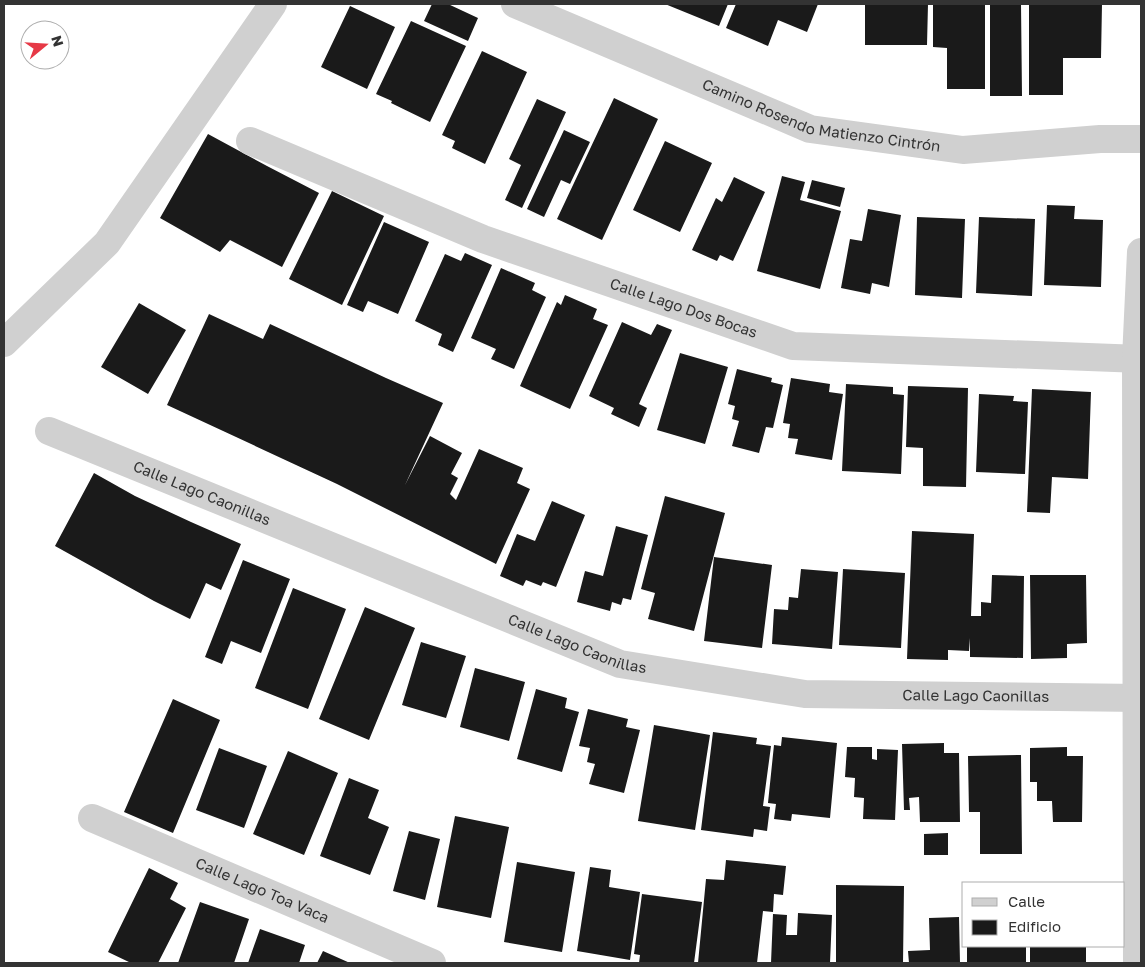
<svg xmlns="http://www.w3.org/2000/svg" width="1145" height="967" font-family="'Golos Text',sans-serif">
<rect width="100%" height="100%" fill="#fff"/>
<path fill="#1a1a1a" d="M432,4H448L478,18L468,41L424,21Z
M665,4H728L719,26Z
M736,4H818L807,32L778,20L768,46L726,28Z
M865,4H928L927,45H865Z
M933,4H985V89H947V48L933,47Z
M990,4H1021L1022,96H990Z
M1029,4H1102L1101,58H1063V95H1029Z
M350,6L395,27L367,89L321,67Z
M411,21L466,46L430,122L391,103L392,101L376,94Z
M482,51L527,72L485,164L452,148L455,141L442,135Z
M614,98L658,119L602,240L557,219Z
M537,99L566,112L522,208L505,200L521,165L509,159Z
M564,130L590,142L570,184L561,180L544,217L527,209Z
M208,134L267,166L319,193L282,267L230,240L220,252L160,218Z
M665,141L712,163L680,232L633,210Z
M782,176L805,182L800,200L841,211L820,289L757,271Z
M734,177L765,192L733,261L720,255L717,261L692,250L716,198L722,202Z
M812,180L845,188L840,207L807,198Z
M332,191L384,216L342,305L289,279Z
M1047,205L1075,206L1074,219L1103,220L1101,287L1044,285Z
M868,209L901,215L889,287L872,283L870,294L841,288L850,239L862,241Z
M917,217L965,219L962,298L915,295Z
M979,217L1035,219L1032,296L976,293Z
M384,222L429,242L398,314L368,301L363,312L347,305Z
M465,253L492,265L453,352L438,345L442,334L415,321L445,254L461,261Z
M501,268L535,283L532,290L546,297L514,369L491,359L496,349L471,338Z
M565,295L597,309L593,319L608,325L570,409L520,386L557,302L561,305Z
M139,303L186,330L148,394L101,367Z
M209,314L263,339L270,324L386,378L443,403L405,485L430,436L462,453L451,474L458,478L450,494L456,500L479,449L523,468L517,483L530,489L496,564L337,484L167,405Z
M622,322L651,335L657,324L672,330L639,404L647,408L639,427L611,414L614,408L589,396Z
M680,353L728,367L705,444L657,430Z
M737,369L772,378L771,382L783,385L773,428L766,427L759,453L732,446L739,421L732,419L735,406L728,404Z
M791,378L830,384L829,392L843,394L832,460L795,454L798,439L788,438L790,424L783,423Z
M846,384L893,387V394L904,395L901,474L842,471Z
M908,386L968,388L966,487L923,486V448L906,447Z
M1032,389L1091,392L1088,479L1052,477L1050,513L1027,512Z
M979,394L1014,396L1013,401L1028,402L1025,474L976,472Z
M94,473L135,496L191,522L241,544L221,590L206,583L190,619L154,601L55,546Z
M665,496L725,513L694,631L648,619L655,593L641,589Z
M552,501L585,515L556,587L543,582L541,586L526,580L523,586L500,576L517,534L535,541Z
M616,526L648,535L631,600L623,598L621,605L612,602L610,611L577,602L585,571L603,576Z
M912,531L974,534L971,616H981V602L991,603L992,575L1024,576L1023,658L970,657V638L969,651L948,650V660L907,659Z
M714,557L772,565L762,648L704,641Z
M243,560L290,579L261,653L231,641L222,664L205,657Z
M801,569L838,572L832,649L772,644L774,609L788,610L789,597L798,598Z
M843,569L905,573L901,648L839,645Z
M1030,575H1086L1087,643L1067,644V658L1031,659Z
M293,588L346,609L308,709L255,688Z
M365,607L415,628L369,740L319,719Z
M421,642L466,656L446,718L402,705Z
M475,668L525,682L509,741L460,727Z
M536,689L567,698L565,708L579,712L562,772L517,759Z
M173,699L220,720L173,833L124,812Z
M588,709L628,719L626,727L640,730L624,793L589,784L595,764L587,762L590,748L579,746Z
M654,725L710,735L695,830L638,821Z
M713,732L757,738L756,744L771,746L763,806L770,807L767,831L754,829L753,837L701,830Z
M782,737L837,743L830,818L792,814L791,821L774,819L776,804L768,803L774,745L781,746Z
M944,743V753H959L960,822H920L919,797L909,798L910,810H904L902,744Z
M847,747H872V759L877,760V749L898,750L895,820L863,819L864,798L854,797L855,778L845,777Z
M1067,747V756H1083L1082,822H1053L1052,801H1037V782H1030V748Z
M219,748L267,766L244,828L196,810Z
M288,751L338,773L304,855L253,834Z
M1021,755L1022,854H980V812H969L968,756Z
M349,778L379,790L368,818L389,827L370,875L320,856Z
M455,816L509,827L491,918L437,907Z
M409,831L440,839L425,900L393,891Z
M948,833V855H924V834Z
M726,860L786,866L783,895L774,894L773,912L763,911L757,963H698L706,879L724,880Z
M517,862L575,872L562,952L504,942Z
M590,867L611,870L609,887L640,892L630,960L577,951Z
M149,868L178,883L170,899L186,908L158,963H131L108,952Z
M836,885L904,886L903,963H836Z
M642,894L702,902L694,963H639L640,955L634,954Z
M200,902L249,919L234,963H178Z
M798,913L832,915L830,963H771L773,914L787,915L786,935H797Z
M959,917L960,963H909L908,951L930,950L929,918Z
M260,929L305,945L299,963H248Z
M967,946H1026V963H967Z
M1030,946H1086V963H1030Z
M323,951L350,963H317Z"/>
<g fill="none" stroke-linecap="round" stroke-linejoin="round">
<g stroke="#d0d0d0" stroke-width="28">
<path id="s1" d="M515,4L810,129L963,150L1100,139H1141"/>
<path id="s2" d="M250,141L483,239L793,346L1141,359"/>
<path d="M4,343L107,243L273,4"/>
<path id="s3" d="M49,431L620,664L805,694L1141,698"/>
<path id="s4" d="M92,818L432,963"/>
<path d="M1137,963L1136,359L1141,252"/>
</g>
</g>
<g text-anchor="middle" stroke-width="5" stroke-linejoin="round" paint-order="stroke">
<g font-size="15" fill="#333" stroke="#fff">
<text dy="5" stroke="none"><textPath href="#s1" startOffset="328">Camino Rosendo Matienzo Cintrón</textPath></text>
<text dy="5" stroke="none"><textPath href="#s2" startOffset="465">Calle Lago Dos Bocas</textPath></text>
<text dy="5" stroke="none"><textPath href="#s3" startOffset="165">Calle Lago Caonillas</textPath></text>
<text dy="5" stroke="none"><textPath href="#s3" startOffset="570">Calle Lago Caonillas</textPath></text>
<text dy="5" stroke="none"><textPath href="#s3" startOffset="975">Calle Lago Caonillas</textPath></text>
<text dy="5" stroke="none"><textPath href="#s4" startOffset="185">Calle Lago Toa Vaca</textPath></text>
</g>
</g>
<rect width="1145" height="967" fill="none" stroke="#333333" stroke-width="10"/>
<rect x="962" y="882" width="162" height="65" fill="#ffffff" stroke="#adadad"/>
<rect x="972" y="898" width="25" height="8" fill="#d0d0d0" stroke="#adadad"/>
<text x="1008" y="907" font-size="15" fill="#333333">Calle</text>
<rect x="972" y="920" width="25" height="15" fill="#1a1a1a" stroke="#adadad"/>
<text x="1008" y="932" font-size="15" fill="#333333">Edificio</text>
<g transform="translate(45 45) rotate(72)"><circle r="24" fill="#ffffff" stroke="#adadad"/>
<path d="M0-4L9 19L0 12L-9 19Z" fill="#e63946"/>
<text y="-8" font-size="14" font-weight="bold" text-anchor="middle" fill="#333333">N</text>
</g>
</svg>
